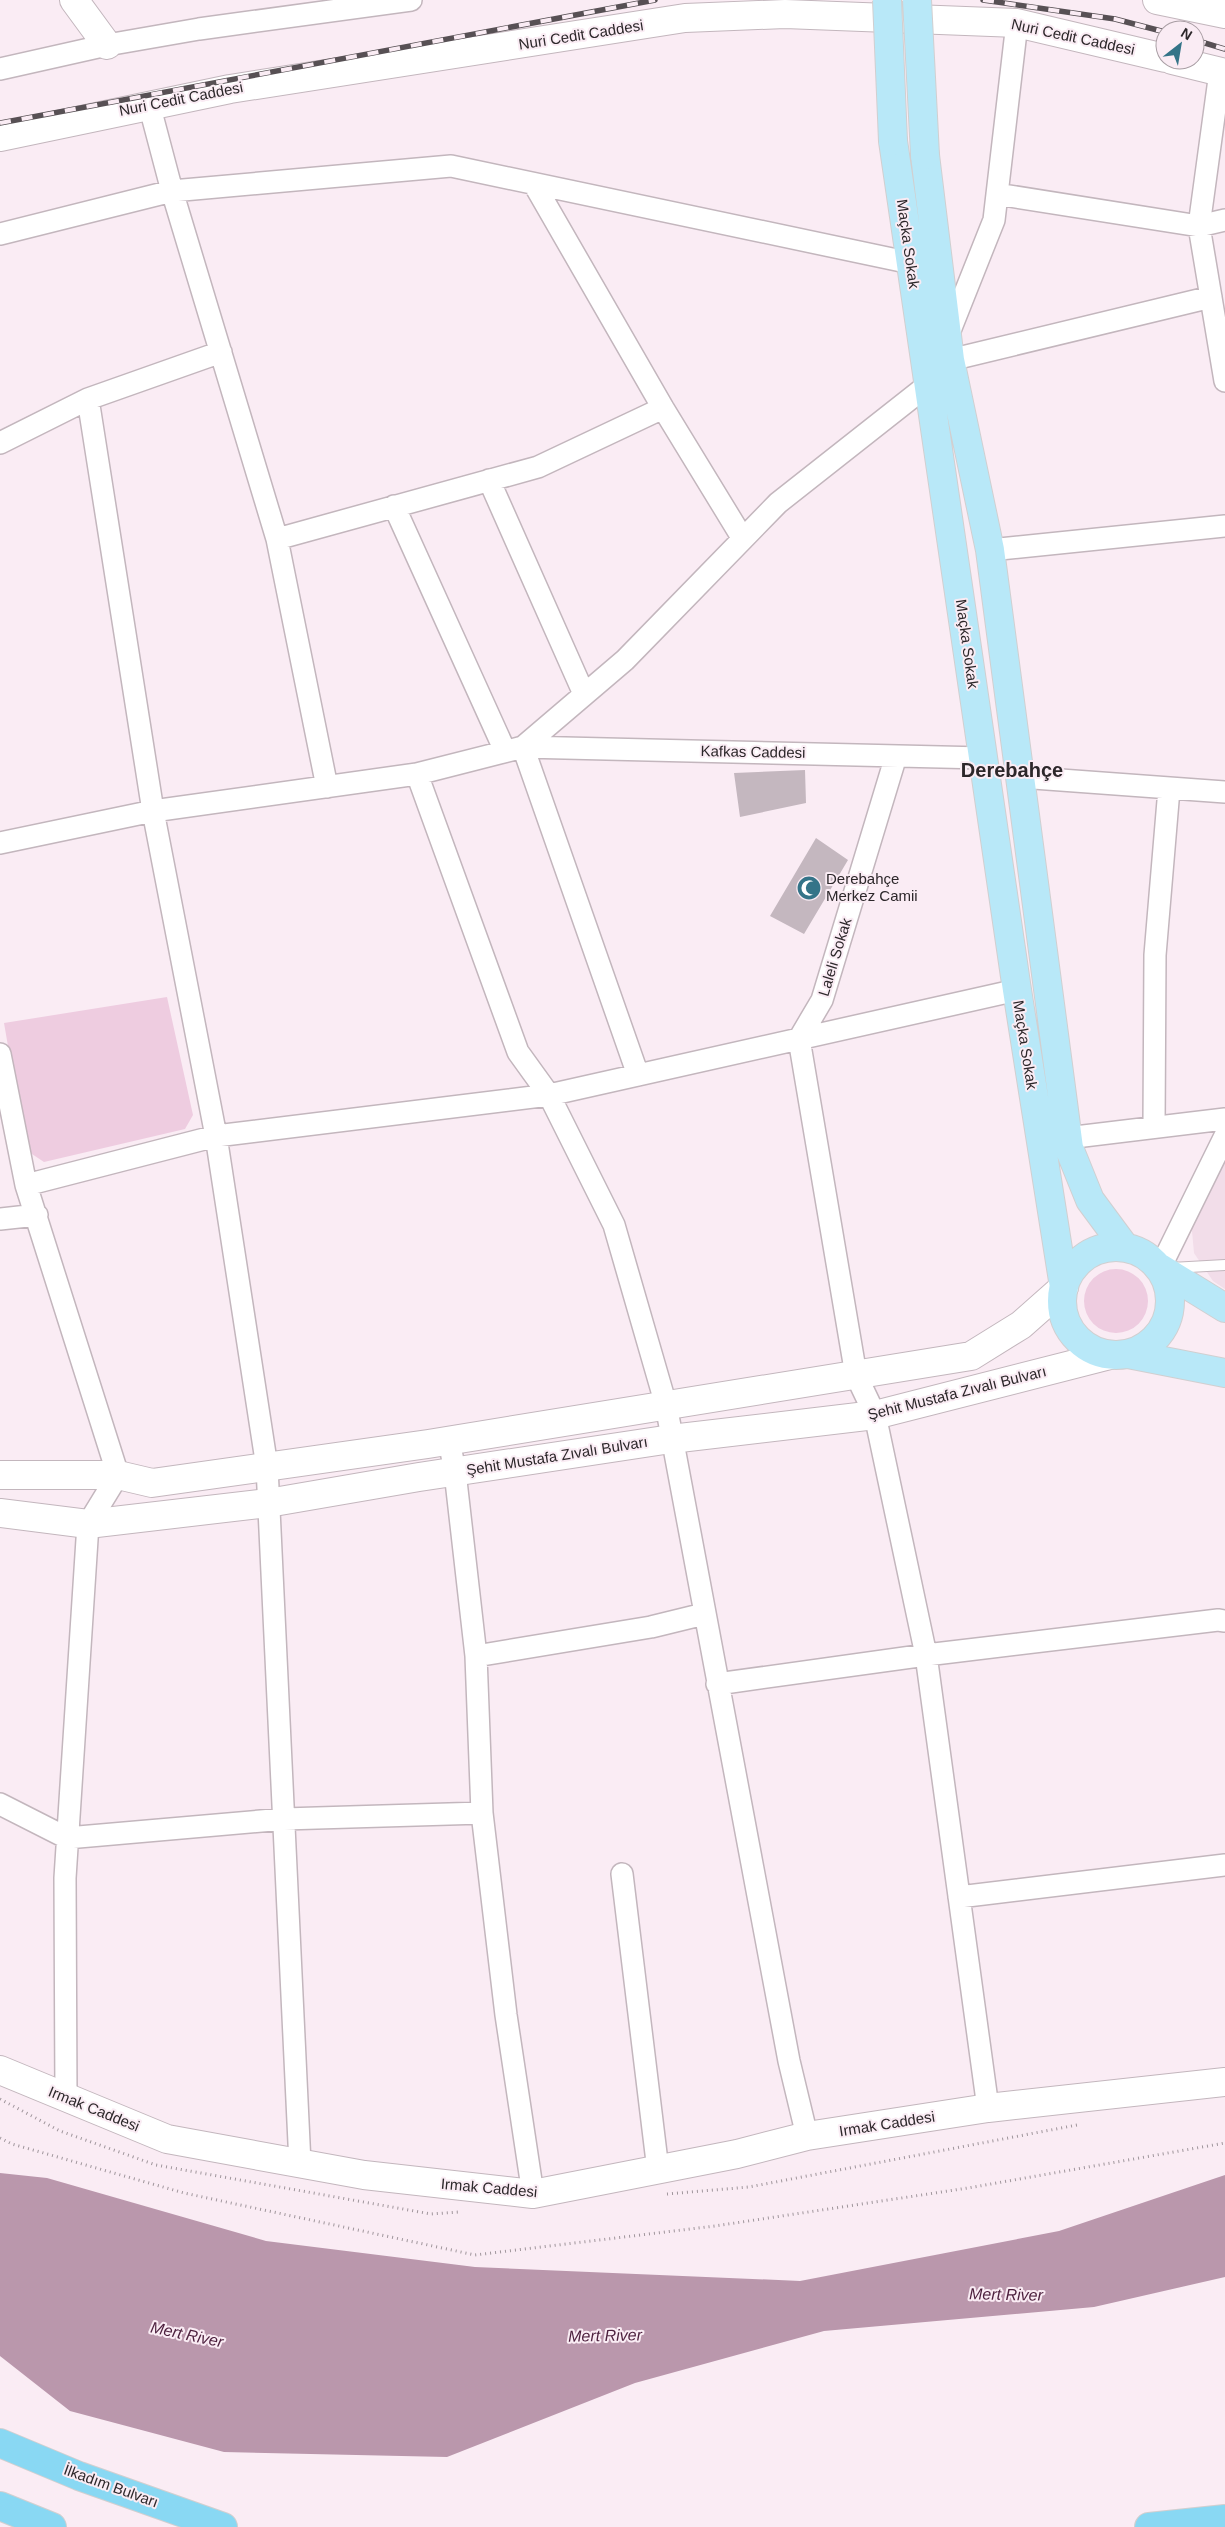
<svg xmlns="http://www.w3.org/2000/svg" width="1225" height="2527" font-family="Arial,sans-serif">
<rect width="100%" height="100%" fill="#faecf4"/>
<path fill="#f2dde9" d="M1225,1152V1289L1213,1281L1194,1253L1191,1220Z"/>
<path fill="#eecce0" d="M167,997L193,1115L185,1129L44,1162L26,1150L4,1023Z
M1084 1301a32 32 0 1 1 64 0a32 32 0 1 1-64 0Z"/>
<path fill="#ba97ac" d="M0,2173L47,2178L266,2241L475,2267L800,2281L1059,2231L1225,2175V2277L1094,2307L824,2331L635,2383L447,2457L224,2452L70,2411L0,2356Z"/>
<path fill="#c4b7bf" d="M805,770L806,803L740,817L734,773Z
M816,838L848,860L804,934L770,916Z"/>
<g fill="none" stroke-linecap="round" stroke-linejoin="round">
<defs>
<path id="lane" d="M1171,1268L1225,1265"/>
<path id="street" d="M0,69L107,45L199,29L411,0
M1220,72L1199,226L1225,381
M149,104L172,191L277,539L327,787
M534,184L663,408L743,539
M997,194L1199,226L1225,220
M0,234L172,191L451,166L911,263
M947,338L994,220L1017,23
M950,360L1211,297
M88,399L153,811L216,1136L267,1467L300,2164
M0,443L88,399L221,352
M489,480L584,694
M394,506L505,751
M277,539L538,467L663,408
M990,550L1225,526
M523,747L983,758
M523,747L638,1075
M896,756L822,1000L799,1039L856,1375L875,1415L926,1655L988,2108
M417,774L518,1052L549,1095L614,1225L666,1405L789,2061L807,2136
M1020,777L1225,792
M0,843L153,811L417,774L523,747L625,660L778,503L929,384
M0,1054L26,1185L118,1475L88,1524L65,1878L66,2097
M1154,1127L1155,955L1169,789
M1067,1138L1225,1119
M26,1185L216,1136L549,1095L1017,990
M0,1219L37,1215
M1160,1268L1225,1136
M449,1440L455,1472L476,1656L482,1813L506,2015L533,2194
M476,1656L651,1627L704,1614
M717,1684L926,1655L1218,1620L1225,1621
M0,1804L67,1838L284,1819L482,1813
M622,1874L658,2170
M959,1897L1225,1865"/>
<path id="secondary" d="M74,0L107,45
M1157,0L1225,14
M1172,60L1225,73
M0,137L230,89L685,18L785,14L1017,23L1165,58
M0,1475H118L152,1483L428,1444L971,1356L1021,1325L1064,1287
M0,1513L88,1524L268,1503L419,1477L671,1439L875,1415L1110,1355
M0,2070L167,2139L364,2175L533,2194L737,2154L807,2136L988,2108L1225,2082"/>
<path id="primary" d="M893,141L1017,990L1064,1287
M925,155L950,360L990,550L1069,1148L1090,1200L1124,1246
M1062 1301a54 54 0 1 1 108 0a54 54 0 1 1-108 0Z
M1160,1268L1225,1308
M1128,1354L1225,1373"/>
<path id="highway" d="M0,2443L79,2476L223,2527
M0,2506L52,2527
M1149,2527L1225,2519"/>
</defs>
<use href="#lane" stroke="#c3b6bd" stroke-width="12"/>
<use href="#street" stroke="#c3b6bd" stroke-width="24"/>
<use href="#secondary" stroke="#c3b6bd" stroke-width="30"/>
<use href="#primary" stroke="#d1cfd0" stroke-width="30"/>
<use href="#highway" stroke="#d1cfd0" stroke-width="30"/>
<path stroke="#9f959b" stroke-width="3" stroke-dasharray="1 4" stroke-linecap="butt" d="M0,2099L60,2131L156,2165L431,2214L459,2212
M0,2138L12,2144L184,2193L475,2255L715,2226L968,2188L1225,2143
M667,2194L749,2187L1077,2125"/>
<use href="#lane" stroke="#fff" stroke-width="10"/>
<use href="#street" stroke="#fff" stroke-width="21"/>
<use href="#secondary" stroke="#fff" stroke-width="28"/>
<use href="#primary" stroke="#b8e8f8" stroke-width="28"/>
<use href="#highway" stroke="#89d8f3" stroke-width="28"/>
<defs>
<path id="rail" d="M983,0L1115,19L1165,32
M1195,40L1225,49
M0,123L655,0"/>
</defs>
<use href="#rail" stroke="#575054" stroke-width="5.5"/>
<use href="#rail" stroke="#faecf4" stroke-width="4" stroke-dasharray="11" stroke-linecap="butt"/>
<defs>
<path id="primary-bridge" d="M887,0L893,141
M917,0L925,155"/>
</defs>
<use href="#primary-bridge" stroke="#d1cfd0" stroke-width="30" stroke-linecap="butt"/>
<use href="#primary-bridge" stroke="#b8e8f8" stroke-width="28"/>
</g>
<defs>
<symbol id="mosque-disc" viewBox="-11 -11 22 22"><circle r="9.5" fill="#347488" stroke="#faecf4"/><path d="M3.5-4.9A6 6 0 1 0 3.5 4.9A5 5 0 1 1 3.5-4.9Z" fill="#fff"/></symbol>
</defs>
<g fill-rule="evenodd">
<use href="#mosque-disc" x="795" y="874" width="28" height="28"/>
</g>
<g text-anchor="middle" stroke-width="4" stroke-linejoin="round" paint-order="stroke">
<g font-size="15" fill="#2c272a" stroke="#faecf4">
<text transform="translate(581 35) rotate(-9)" y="5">Nuri Cedit Caddesi</text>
<text transform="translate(1073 37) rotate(12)" y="5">Nuri Cedit Caddesi</text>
<text transform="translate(181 99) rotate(-11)" y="5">Nuri Cedit Caddesi</text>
<text transform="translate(908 244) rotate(82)" y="5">Maçka Sokak</text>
<text transform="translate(967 644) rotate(82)" y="5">Maçka Sokak</text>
<text transform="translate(753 752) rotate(1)" y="5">Kafkas Caddesi</text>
<text transform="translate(835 957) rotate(-73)" y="5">Laleli Sokak</text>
<text transform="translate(1025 1045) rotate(81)" y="5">Maçka Sokak</text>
<text transform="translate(957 1393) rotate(-14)" y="5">Şehit Mustafa Zıvalı Bulvarı</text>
<text transform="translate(557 1456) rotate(-9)" y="5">Şehit Mustafa Zıvalı Bulvarı</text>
<text transform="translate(94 2109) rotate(22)" y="5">Irmak Caddesi</text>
<text transform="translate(887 2124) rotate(-9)" y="5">Irmak Caddesi</text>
<text transform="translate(489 2188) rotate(5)" y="5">Irmak Caddesi</text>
<text transform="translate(111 2486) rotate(20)" y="5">İlkadım Bulvarı</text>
</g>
<g font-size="15" fill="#2c272a" stroke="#faecf4" text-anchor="start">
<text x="826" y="884">Derebahçe<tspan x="826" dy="17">Merkez Camii</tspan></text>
</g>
<g font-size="16" font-style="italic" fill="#4c1f3d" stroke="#faecf4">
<text transform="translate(1006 2294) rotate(1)" y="6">Mert River</text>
<text transform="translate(187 2334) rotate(12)" y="6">Mert River</text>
<text transform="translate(605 2335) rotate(-1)" y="6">Mert River</text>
</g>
<g font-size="20" font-weight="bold" fill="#2c272a" stroke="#faecf4">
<text x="1012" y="777">Derebahçe</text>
</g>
</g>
<g transform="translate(1180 45) rotate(31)"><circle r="24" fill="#faecf4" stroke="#a89da3"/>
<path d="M0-4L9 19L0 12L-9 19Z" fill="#347488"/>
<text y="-8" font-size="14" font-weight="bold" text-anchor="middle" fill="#2c272a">N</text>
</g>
</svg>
